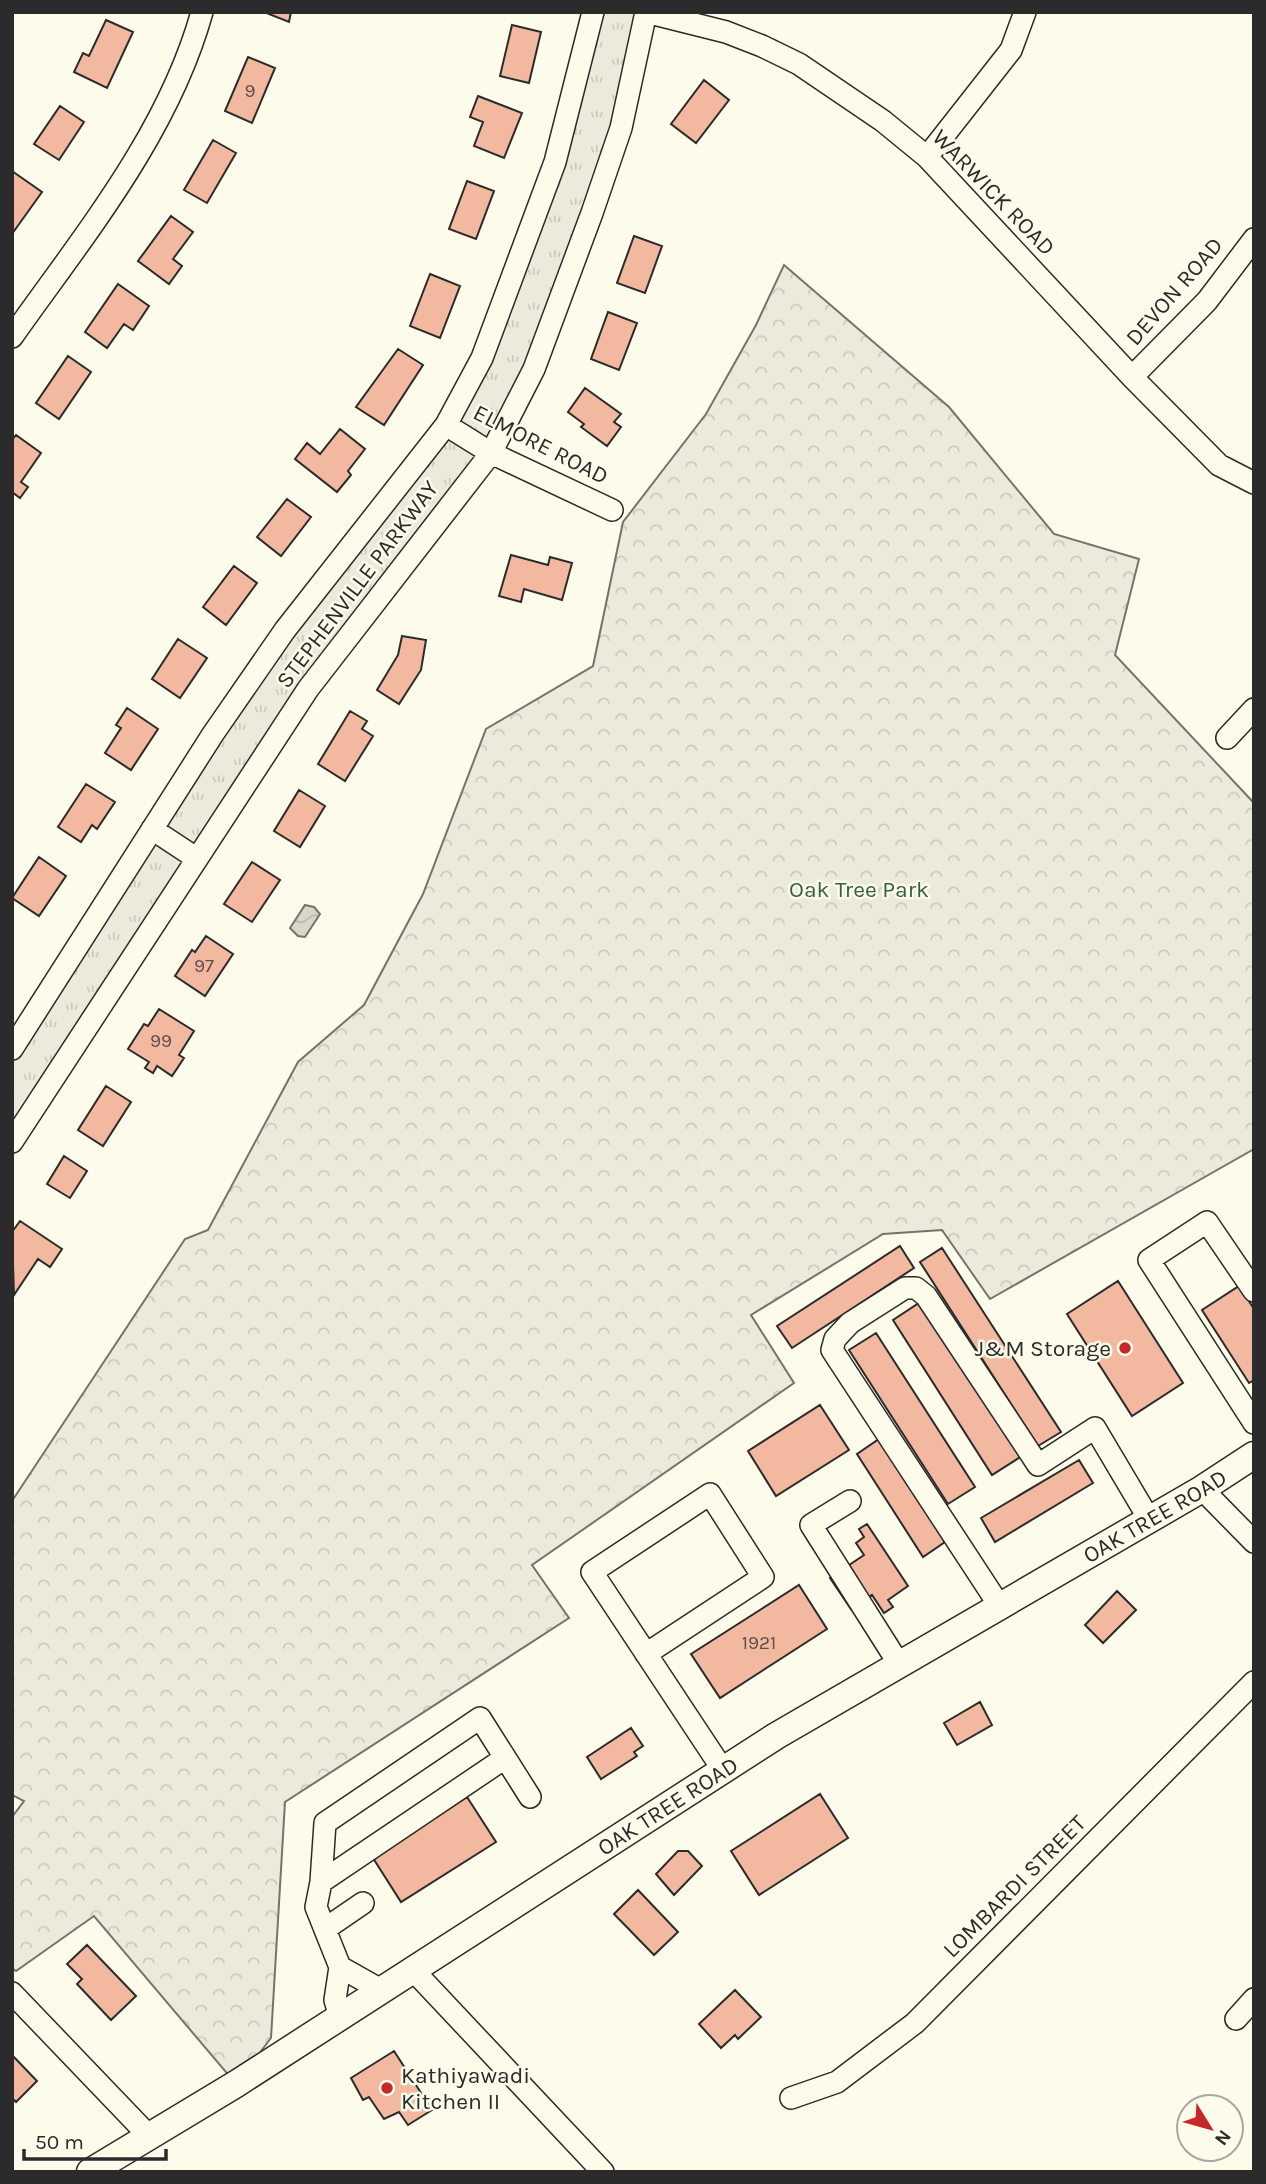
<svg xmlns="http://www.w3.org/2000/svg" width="1266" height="2184" font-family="Karla,sans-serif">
<defs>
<pattern id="grass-tufts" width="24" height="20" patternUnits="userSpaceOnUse" patternTransform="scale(1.75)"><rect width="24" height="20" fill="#ecebdb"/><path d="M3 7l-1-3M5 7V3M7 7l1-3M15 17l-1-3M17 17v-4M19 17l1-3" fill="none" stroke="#cbcabc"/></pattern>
<pattern id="park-crowns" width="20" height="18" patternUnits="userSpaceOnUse" patternTransform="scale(1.75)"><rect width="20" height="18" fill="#ecebdb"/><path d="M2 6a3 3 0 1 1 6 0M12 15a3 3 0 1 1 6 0" fill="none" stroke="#cbcabc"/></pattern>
<pattern id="water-waves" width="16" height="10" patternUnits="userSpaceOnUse" patternTransform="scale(1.75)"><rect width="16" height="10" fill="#d8d7c9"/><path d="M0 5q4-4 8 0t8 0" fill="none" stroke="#bab9ad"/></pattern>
</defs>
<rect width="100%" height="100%" fill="#fdfbea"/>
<path fill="url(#grass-tufts)" stroke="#74746e" stroke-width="2" d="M593,12H646L621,128L512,416L355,626L12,1142V1049L213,734L482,358Z"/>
<path fill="url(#park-crowns)" stroke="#74746e" stroke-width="2" d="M784,265L949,407L1054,534L1139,559L1115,655L1254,803V1149L990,1299L942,1230L883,1234L751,1315L794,1383L532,1565L569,1618L285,1802L271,2038L236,2084L94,1916L16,1971L12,1968V1817L24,1801L12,1795V1501L185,1239L208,1230L298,1062L364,1005L423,894L486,729L593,666L623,522L706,414L756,325Z"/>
<path fill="url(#water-waves)" stroke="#74746e" stroke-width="2" d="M305,905L314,907L320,914L305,937L298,936L290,928Z"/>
<path fill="#f2b8a0" stroke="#2b2b2b" stroke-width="2" d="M264,12H291L289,22Z
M106,20L133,32L107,88L74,72L83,53L89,56Z
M512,25L541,32L529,83L500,76Z
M248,57L275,68L252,123L225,111Z
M704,80L729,100L696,143L671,124Z
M478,96L522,113L504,158L474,146L483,122L470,117Z
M60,106L84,122L59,160L34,144Z
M213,140L236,153L207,203L184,190Z
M12,171L42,192L12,234Z
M467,181L494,191L476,239L449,229Z
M171,216L193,232L173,259L182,266L169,284L138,261Z
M634,236L662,246L645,293L617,283Z
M430,274L460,286L440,338L410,326Z
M118,284L149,306L133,330L124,324L107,348L85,332Z
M608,312L637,323L619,370L591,359Z
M398,349L423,365L384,425L356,407Z
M68,356L91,372L59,419L36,403Z
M585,388L621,414L614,422L621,427L607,446L581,427L584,424L568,412Z
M340,429L365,449L348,471L351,475L337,492L295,459L307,443L320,454Z
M16,435L41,453L21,482L28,487L20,498L12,492V440Z
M287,499L311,517L281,556L257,537Z
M511,555L548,565L550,557L572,563L562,600L524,589L521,602L499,596Z
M234,566L257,583L226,625L203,607Z
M402,636L426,640L421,670L399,704L377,690L398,655Z
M178,639L207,658L180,698L152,679Z
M127,708L158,729L131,770L105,753L121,728L116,725Z
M350,711L367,721L362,729L373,736L345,781L318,764Z
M86,784L115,802L97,829L92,825L81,842L58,827Z
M299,790L325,806L300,847L274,831Z
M39,857L66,876L39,916L12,898Z
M252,862L280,880L252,922L224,904Z
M206,936L233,954L205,996L175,976L192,950L195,952Z
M159,1009L194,1031L179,1055L184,1058L172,1076L157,1066L153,1073L145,1068L149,1062L128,1049L144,1024L148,1026Z
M106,1086L131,1102L103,1146L78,1130Z
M64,1156L87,1171L70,1198L47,1184Z
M20,1221L62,1249L50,1267L38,1259L14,1295L12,1232Z
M900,1246L914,1268L792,1348L777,1326Z
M942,1248L1061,1432L1038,1446L920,1262Z
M1118,1281L1183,1383L1132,1416L1067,1314Z
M1239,1286L1254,1309V1380L1249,1383L1202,1310Z
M922,1301L1022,1456L992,1475L893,1320Z
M876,1333L975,1487L948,1504L849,1350Z
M820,1405L849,1450L776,1496L748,1451Z
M879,1439L945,1542L923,1557L857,1454Z
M1079,1460L1093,1483L995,1542L981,1518Z
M867,1524L908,1586L888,1600L893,1607L884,1613L872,1595L851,1609L830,1578L864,1555L856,1543L864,1537L859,1529Z
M799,1585L827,1629L720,1698L691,1654Z
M1117,1591L1136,1610L1103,1643L1085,1625Z
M980,1702L992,1725L957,1745L944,1723Z
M631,1728L643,1746L634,1752L637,1756L601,1779L587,1757Z
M820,1794L848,1838L759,1895L731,1851Z
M467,1797L496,1842L401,1902L373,1858Z
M678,1851H688L702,1866L674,1895L656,1874Z
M638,1890L678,1932L654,1955L614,1914Z
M87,1945L136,1996L111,2020L77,1984L82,1979L67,1964Z
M735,1990L761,2017L738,2039L735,2035L721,2048L699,2024Z
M394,2051L432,2110L408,2125L399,2112L384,2119L369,2097L363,2100L351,2078Z
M12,2055L37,2081L16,2102L12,2098Z"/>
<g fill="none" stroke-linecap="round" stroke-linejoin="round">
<defs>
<path id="minor" d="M646,12L726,32L762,46L799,64L883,121L927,157L1132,377L1219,465L1254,483
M927,157L1011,50L1025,12
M12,337C84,235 168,134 202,12
M1132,377L1207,301L1254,239
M446,425L491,453L612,510
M1227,738L1254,709
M152,829L196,858
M12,1049L213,734L285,630L446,425L482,358L555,162L593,12
M12,1142L308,689L491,453L534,369L592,213L621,128L646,12
M1254,1291L1207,1222L1149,1260L1254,1423
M1202,1489L1254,1542
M850,1501L811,1525L899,1664
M999,1605L832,1350L835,1339L850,1323L905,1288H916L926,1296L1038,1465L1095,1428L1149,1519
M646,1654L763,1577L710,1494L592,1572L723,1770
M321,1882L505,1758
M325,1929L363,1903
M340,1967L381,1990
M413,1970L603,2172
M12,1993L149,2136
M340,2017L335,2000L340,1967L316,1907L321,1882L325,1823L480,1718L530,1797
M1236,2019L1254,1999
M791,2098L837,2082L915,2023L1254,1682"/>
<g id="major">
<path id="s1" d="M90,2172L236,2084L776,1736L1202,1489L1254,1455"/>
</g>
</defs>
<use href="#minor" stroke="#2b2b2b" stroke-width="24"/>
<use href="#major" stroke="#2b2b2b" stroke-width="29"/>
<use href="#minor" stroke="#fdfbea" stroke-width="21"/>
<use href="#major" stroke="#fdfbea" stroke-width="26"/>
</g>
<g fill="#c62828" stroke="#fdfbea" stroke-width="2.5">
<circle cx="1125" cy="1348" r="7"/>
<circle cx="387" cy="2088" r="7"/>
</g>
<g text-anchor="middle" stroke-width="5" stroke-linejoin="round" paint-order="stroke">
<g font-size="19" fill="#5d4e48">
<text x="250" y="97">9</text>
<text x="204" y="972">97</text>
<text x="161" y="1047">99</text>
<text x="759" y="1649">1921</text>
</g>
<g font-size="23" fill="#2b2b2b" stroke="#fdfbea">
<text transform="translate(994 192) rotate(46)" y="8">WARWICK ROAD</text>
<text transform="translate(1174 291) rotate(-49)" y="8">DEVON ROAD</text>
<text transform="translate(541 444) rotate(27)" y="8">ELMORE ROAD</text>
<text transform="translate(357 584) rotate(-53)" y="8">STEPHENVILLE PARKWAY</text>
<text dy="8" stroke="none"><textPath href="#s1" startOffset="1251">OAK TREE ROAD</textPath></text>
<text dy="8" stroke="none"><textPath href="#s1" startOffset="684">OAK TREE ROAD</textPath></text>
<text transform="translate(1014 1886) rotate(-45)" y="8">LOMBARDI STREET</text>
</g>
<g font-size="23" fill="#34623c" stroke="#fdfbea">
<text x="859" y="897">Oak Tree Park</text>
</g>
<g font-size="23" fill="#2b2b2b" stroke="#fdfbea" text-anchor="end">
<text x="1111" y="1356">J&amp;M Storage</text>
<text x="401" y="2083" text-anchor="start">Kathiyawadi<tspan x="401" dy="26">Kitchen II</tspan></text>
</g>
</g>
<rect width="1266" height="2184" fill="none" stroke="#2b2b2b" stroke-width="28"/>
<g transform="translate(1210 2128) rotate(127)"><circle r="33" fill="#fdfbea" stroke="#a9a89e" stroke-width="2"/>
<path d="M0-5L12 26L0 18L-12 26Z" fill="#c62828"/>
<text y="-10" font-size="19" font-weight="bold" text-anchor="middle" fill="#2b2b2b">N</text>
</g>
<path d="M24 2149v10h142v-10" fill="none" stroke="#2b2b2b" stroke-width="3.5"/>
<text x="35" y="2149" font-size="21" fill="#2b2b2b" stroke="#fdfbea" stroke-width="5" paint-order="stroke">50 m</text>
</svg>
